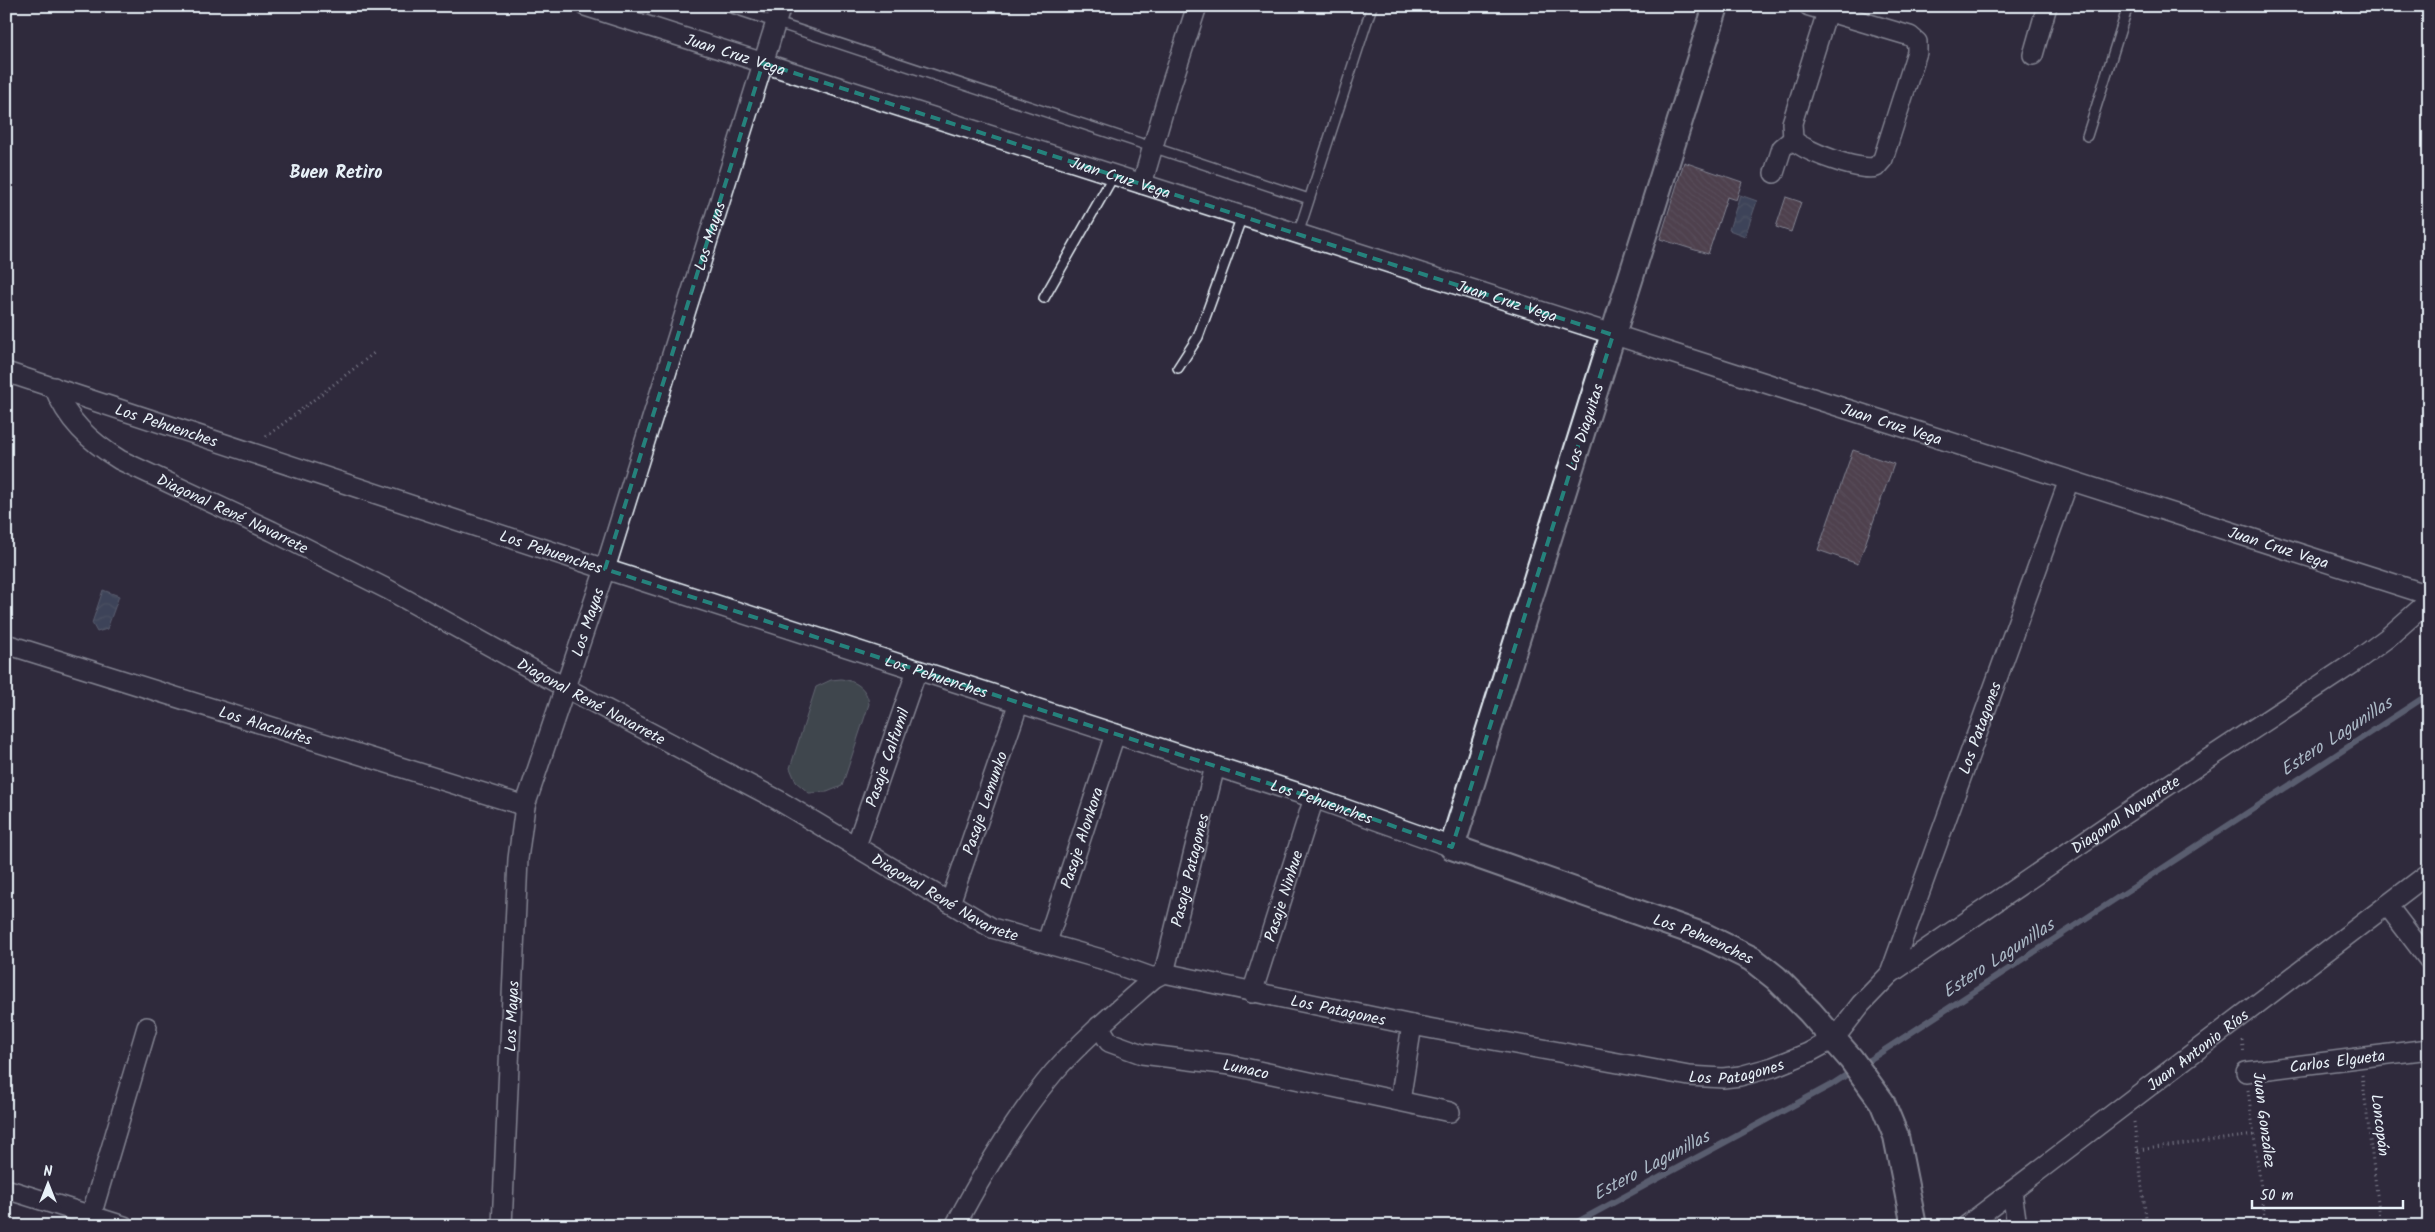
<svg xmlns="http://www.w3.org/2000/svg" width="2435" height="1232" font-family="Kalam,sans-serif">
<defs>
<pattern id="water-waves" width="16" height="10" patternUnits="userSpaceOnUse" patternTransform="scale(1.25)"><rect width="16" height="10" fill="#50647b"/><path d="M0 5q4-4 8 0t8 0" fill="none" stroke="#697b8e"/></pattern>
<pattern id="building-back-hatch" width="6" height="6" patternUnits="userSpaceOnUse" patternTransform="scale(1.25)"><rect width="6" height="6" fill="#745d64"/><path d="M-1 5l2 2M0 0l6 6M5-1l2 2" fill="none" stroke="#88757b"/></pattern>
</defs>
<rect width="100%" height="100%" fill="#2f2a3d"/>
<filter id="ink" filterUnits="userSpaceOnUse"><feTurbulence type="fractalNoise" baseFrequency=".02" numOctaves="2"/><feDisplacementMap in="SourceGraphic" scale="10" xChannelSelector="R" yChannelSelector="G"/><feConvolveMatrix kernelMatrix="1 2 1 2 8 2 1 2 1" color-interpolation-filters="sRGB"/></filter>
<g filter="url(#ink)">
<path fill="#536964" stroke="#9eadae" d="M841,679C856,681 867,688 869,704L842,786L827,792L809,793L796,782L790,768L816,687L831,680Z"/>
<path fill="url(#water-waves)" stroke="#8d9cad" d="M1740,195L1757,201L1745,236L1729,230Z
M103,590L119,596L107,629L97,632L92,623Z"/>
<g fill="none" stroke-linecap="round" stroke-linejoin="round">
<path stroke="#8d9cad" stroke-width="6" d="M1570,1226L1831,1085L2429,694"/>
</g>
<path fill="url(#building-back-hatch)" stroke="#e8f1f8" d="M1684,162L1742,182L1736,200L1727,197L1708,254L1660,239Z
M1786,197L1801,202L1791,232L1776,227Z
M1853,450L1894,464L1858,564L1818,550Z"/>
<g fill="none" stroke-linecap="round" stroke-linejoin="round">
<defs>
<path id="service" d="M726,6L1309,199
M2087,136L2128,6
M1298,234L1372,6
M1044,298L1114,175
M1178,368L1198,337L1242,216"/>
<g id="minor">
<path id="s1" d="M585,6L2429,595"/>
<path d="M1809,6L1910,36L1917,42V52L1883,159L1876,167C1861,172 1802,151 1793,139L1792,123L1827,12"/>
<path d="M2033,55L2047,6"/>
<path d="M1774,173L1782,148L1793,139"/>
<path d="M1142,184L1170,88L1197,6"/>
<path id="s2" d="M6,372L605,569L1314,798L1452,847"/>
<path id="s3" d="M54,387C67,420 89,441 120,460L272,531L389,590L566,688L778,800L992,928L1101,959L1154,978"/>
<path id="s4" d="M6,644L525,806"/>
<path id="s5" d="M856,846L917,670"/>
<path id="s6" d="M950,903L1019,702"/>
<path d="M2387,905L2429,960"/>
<path id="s7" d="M1047,942L1115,734"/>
<path id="s8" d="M1164,973L1215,766"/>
<path id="s9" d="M1890,974L2069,480"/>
<path id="s10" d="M1252,993L1314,798"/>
<path id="s11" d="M1099,1026L1109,1042L1142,1054L1230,1065L1450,1112"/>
<path id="s12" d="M2246,1072L2429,1049"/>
<path d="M1400,1101L1412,1025"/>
<path d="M6,1189L124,1226"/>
<path d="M2012,1191L2017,1226"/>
<path d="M91,1216L147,1027"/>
<path id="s13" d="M502,1226L518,859L525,806L605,569L781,6"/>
<path id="s14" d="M955,1226C983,1173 1015,1118 1054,1072C1084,1038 1120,1008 1154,978L1164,973L1412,1025L1689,1076L1723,1078L1740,1076L1773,1067L1808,1053L1834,1039L1861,1004L1890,974L2117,819L2352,664L2387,638L2429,601"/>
<path id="s15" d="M1966,1226L2429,873"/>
</g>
<g id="tertiary">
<path id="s16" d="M1716,6L1452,847L1705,936L1752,959L1776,978L1810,1012L1851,1059L1882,1102L1896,1136L1914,1226"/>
</g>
</defs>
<use href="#service" stroke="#e8f1f8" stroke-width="12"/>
<use href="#minor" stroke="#e8f1f8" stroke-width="22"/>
<use href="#tertiary" stroke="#e8f1f8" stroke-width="28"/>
<path stroke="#e8f1f8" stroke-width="3" stroke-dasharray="1 4" stroke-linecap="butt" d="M266,437L374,353
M2242,1040L2244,1054
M2362,1075L2381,1226
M2248,1090L2266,1226
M2134,1122L2147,1226
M2138,1150L2254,1135"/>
<use href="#service" stroke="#2f2a3d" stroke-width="9"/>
<use href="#minor" stroke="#2f2a3d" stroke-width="19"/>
<use href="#tertiary" stroke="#2f2a3d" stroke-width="24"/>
</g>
</g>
<path d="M0 0H2435V1232H0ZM763,63L1613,335L1452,847L1314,798L605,569Z" fill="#2f2a3d" fill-opacity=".55" fill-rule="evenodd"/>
<path fill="none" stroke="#25827c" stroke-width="4" stroke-dasharray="10 6" stroke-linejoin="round" d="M763,63L1613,335L1452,847L1314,798L605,569Z"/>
<g text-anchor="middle" stroke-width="5" stroke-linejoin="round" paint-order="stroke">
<g font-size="16" fill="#e8f1f8" stroke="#2f2a3d">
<text dy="6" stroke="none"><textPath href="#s1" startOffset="158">Juan Cruz Vega</textPath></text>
<text dy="6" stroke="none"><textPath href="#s1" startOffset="562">Juan Cruz Vega</textPath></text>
<text dy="6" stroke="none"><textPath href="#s13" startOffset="1020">Los Mayas</textPath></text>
<text dy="6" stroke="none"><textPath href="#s1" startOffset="968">Juan Cruz Vega</textPath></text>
<text dy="6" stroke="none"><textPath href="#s2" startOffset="169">Los Pehuenches</textPath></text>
<text dy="6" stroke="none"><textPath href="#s1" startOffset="1372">Juan Cruz Vega</textPath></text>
<text transform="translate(1584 427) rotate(-72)" y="6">Los Diaguitas</text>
<text dy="6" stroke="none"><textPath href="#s3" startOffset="225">Diagonal René Navarrete</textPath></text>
<text dy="6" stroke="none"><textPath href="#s1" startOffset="1778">Juan Cruz Vega</textPath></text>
<text dy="6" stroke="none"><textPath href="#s2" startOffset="574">Los Pehuenches</textPath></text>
<text dy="6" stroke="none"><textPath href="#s13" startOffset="615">Los Mayas</textPath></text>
<text dy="6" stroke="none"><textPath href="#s2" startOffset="979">Los Pehuenches</textPath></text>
<text dy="6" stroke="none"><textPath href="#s3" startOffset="630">Diagonal René Navarrete</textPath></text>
<text dy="6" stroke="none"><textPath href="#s4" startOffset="272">Los Alacalufes</textPath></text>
<text dy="6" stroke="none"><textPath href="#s9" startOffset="262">Los Patagones</textPath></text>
<text dy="6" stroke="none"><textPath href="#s5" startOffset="94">Pasaje Calfumil</textPath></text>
<text dy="6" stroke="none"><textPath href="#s2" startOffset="1384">Los Pehuenches</textPath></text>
<text dy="6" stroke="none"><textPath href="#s6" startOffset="106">Pasaje Lemunko</textPath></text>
<text dy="6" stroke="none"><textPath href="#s14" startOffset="1390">Diagonal Navarrete</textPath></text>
<text dy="6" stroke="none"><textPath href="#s7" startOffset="110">Pasaje Alonkora</textPath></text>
<text dy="6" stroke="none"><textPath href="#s8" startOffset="106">Pasaje Patagones</textPath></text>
<text dy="6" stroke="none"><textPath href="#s3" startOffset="1035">Diagonal René Navarrete</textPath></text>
<text dy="6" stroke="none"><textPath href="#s10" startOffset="102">Pasaje Ninhue</textPath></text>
<text dy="6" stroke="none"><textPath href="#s16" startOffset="1149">Los Pehuenches</textPath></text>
<text dy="6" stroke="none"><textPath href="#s14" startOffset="510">Los Patagones</textPath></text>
<text dy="6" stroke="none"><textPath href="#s13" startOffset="210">Los Mayas</textPath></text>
<text dy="6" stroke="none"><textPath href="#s15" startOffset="291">Juan Antonio Ríos</textPath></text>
<text dy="6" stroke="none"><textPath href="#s12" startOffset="92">Carlos Elgueta</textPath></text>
<text dy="6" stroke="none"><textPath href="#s14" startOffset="915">Los Patagones</textPath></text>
<text dy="6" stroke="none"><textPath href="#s11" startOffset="159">Lunaco</textPath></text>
<text transform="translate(2265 1120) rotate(83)" y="6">Juan González</text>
<text transform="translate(2381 1125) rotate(83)" y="6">Loncopán</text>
</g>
<g font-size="18" font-weight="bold" fill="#e8f1f8" stroke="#2f2a3d">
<text x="336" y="178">Buen Retiro</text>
</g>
<g font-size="18" font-style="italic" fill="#abb9c6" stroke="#2f2a3d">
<text transform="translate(2336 736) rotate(-33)" y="6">Estero Lagunillas</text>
<text transform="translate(1998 958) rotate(-33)" y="6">Estero Lagunillas</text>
<text transform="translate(1651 1165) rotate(-28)" y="6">Estero Lagunillas</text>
</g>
</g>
<rect width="2435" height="1232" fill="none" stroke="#2f2a3d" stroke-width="25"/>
<rect x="12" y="12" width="2410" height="1207" fill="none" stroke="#e8f1f8" stroke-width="2" filter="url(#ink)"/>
<g transform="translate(48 1184)" stroke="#2f2a3d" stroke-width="4" paint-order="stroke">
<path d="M0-4L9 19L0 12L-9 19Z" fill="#e8f1f8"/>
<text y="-8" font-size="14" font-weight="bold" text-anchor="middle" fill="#e8f1f8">N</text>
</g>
<path d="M2252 1200v8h151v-8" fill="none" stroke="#e8f1f8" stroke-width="2.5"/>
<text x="2260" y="1200" font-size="15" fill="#e8f1f8" stroke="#2f2a3d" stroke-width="4" paint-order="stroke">50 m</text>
</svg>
